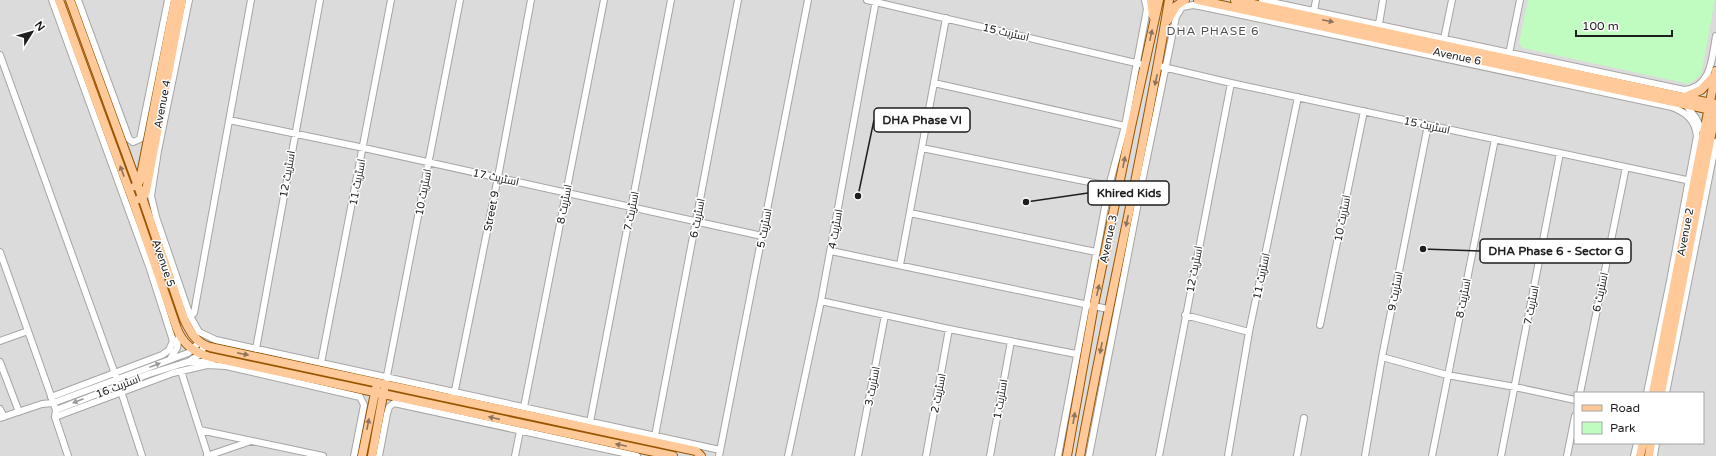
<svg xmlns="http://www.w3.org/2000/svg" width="1716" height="456" font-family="'Varela Round',Cairo,sans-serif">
<rect width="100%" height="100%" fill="#f0ebe4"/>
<path fill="#dcdbdb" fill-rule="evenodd" d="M0,0H1716V456H0ZM1575,393H1703V443H1575Z"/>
<path fill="#c0fcbf" d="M1528,0H1715L1701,75L1689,84L1523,48L1519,43Z"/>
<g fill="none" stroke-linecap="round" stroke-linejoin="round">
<defs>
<path id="minor" d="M78,0L129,139L133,142L140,139L168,0
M189,0L158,151L151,196L156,217L190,316
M251,0L194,313L190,316L199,332L216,340L720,450
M867,0L1140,64
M1262,0L1684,90C1712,88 1712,57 1716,36
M1314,11L1316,0
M1379,24L1383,0
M1444,39L1452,0
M1509,54L1520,0
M0,55L119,385L142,456
M1159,66L1231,83L1691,181
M934,83L1125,126
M1685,104L1696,118L1704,134
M229,120L364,148L762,236
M922,148L1109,186
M910,213L1096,252
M831,251L1108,309
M0,252L56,410L55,417L68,456
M900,265L946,18
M821,301L949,329L1076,354
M1185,315L1249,332
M1320,325L1364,111
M0,341L28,331
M256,349L320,0
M1382,357L1447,375L1515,387L1575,400
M170,359L177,348L179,334
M0,362L19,412
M188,362L199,355L205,345
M321,363L391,0
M181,371L208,456
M386,381L460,0
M1580,393L1626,167
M1666,393L1716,142
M454,395L498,177L531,0
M51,397L162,355L169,350L173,341L150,269L52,0
M524,407L604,0
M0,409L4,417
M56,410L149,374L181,364L188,362L195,363L217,359
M55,417L173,373L207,365L226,366L360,397L364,405L354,456
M0,418L42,404L53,403L188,353L193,349L199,342
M590,422L671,0
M200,430L323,456
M655,436L738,0
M207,456L251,441
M379,456L387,414L389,407L394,403L637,456
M515,456L520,431
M719,456L808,0
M788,456L821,301L876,0
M858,456L885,315
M926,456L949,329
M990,456L1011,341
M1058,456L1109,186L1125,126L1147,9L1145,0
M1089,456L1142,182L1176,17L1182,7L1193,5L1204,7L1672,107C1687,113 1695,120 1697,136L1670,281L1647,393
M1159,456L1231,83
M1228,456L1249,332L1298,97
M1297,456L1304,418
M1365,456L1382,357L1428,125
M1432,456L1495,139
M1501,456L1560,153
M1567,456L1575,416
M1634,456L1637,443
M1654,456L1656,443"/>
<path id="major" d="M59,0L133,201L177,329C183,344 195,353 210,357L673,456
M70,0L142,197L184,319C190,332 196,343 210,347L696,451L701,456
M1151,0L1153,16
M1198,0L1716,111
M1235,0L1716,104
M1168,20L1176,6L1185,0
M1685,97L1701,90L1714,76
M135,186L138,184L140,180L175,0
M139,199L144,196L146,191L182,0
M1653,393L1716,71
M1661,393L1716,110
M362,456L376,388
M372,456L384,390
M1067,456L1094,305L1131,127L1159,0
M1080,456C1108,304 1144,153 1169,0
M1640,456L1643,443
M1649,456L1651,443"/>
</defs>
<use href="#minor" stroke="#a5a5a5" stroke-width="8"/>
<use href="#major" stroke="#995600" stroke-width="10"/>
<use href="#minor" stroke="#fff" stroke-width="6"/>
<use href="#major" stroke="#ffc99a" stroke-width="8"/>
</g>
<defs><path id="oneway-solid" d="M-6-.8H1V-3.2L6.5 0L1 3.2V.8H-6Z"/></defs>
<g fill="#8e745c">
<use href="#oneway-solid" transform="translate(1328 21) rotate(12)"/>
<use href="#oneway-solid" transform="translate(1151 35) rotate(-78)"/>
<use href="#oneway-solid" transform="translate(1156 80) rotate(102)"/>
<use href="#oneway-solid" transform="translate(1124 162) rotate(-79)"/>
<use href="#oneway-solid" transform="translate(122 171) rotate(-110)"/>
<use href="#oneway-solid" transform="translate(1127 221) rotate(102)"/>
<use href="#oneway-solid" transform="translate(1098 290) rotate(-77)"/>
<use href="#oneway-solid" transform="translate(1101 348) rotate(101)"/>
<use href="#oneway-solid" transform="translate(243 354) rotate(12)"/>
<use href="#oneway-solid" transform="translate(494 418) rotate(-167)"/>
<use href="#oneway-solid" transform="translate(1074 418) rotate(-80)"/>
<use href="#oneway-solid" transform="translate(368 424) rotate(-79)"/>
<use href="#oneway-solid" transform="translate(621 445) rotate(-168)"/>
</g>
<g fill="#9a9a9a">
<use href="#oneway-solid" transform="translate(155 365) rotate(-21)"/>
<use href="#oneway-solid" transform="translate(78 401) rotate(159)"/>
</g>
<g text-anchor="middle" stroke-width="3" stroke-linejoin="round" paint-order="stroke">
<g font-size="11" fill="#1e1e1e" stroke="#fff">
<text transform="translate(1006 32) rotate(13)" y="4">اسٹریٹ 15</text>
<text transform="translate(1457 56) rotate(12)" y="4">Avenue 6</text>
<text transform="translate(162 104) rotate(-79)" y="4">Avenue 4</text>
<text transform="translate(1427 125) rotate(12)" y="4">اسٹریٹ 15</text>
<text transform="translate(287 174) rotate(-80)" y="4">اسٹریٹ 12</text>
<text transform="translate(496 177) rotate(12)" y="4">اسٹریٹ 17</text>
<text transform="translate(357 182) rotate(-79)" y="4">اسٹریٹ 11</text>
<text transform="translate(423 192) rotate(-79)" y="4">اسٹریٹ 10</text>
<text transform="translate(564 204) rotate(-79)" y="4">اسٹریٹ 8</text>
<text transform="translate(491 211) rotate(-79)" y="4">Street 9</text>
<text transform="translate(631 211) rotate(-79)" y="4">اسٹریٹ 7</text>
<text transform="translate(697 218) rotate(-79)" y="4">اسٹریٹ 6</text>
<text transform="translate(1342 218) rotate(-79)" y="4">اسٹریٹ 10</text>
<text transform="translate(764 228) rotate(-79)" y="4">اسٹریٹ 5</text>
<text transform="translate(835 229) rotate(-80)" y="4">اسٹریٹ 4</text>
<text transform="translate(1685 232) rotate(-79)" y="4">Avenue 2</text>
<text transform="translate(1108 239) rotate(-78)" y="4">Avenue 3</text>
<text transform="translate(164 263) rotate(71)" y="4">Avenue 5</text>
<text transform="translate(1194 269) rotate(-79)" y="4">اسٹریٹ 12</text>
<text transform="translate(1261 276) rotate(-78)" y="4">اسٹریٹ 11</text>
<text transform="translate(1395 291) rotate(-79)" y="4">اسٹریٹ 9</text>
<text transform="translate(1600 292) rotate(-78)" y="4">اسٹریٹ 6</text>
<text transform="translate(1463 298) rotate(-79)" y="4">اسٹریٹ 8</text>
<text transform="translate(1531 305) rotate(-79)" y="4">اسٹریٹ 7</text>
<text transform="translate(118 386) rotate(-21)" y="4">اسٹریٹ 16</text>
<text transform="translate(872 386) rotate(-79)" y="4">اسٹریٹ 3</text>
<text transform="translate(938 393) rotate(-79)" y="4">اسٹریٹ 2</text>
<text transform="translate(1000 399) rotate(-80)" y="4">اسٹریٹ 1</text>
</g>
<g font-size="12" letter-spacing="1" fill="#515151" stroke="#fff">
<text x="1213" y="35">DHA PHASE 6</text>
</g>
</g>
<path fill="none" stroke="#1e1e1e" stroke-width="1.5" d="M858 196L874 120M1026 202L1088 193M1423 249L1480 251"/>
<g fill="#1e1e1e" stroke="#fff" stroke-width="1.5">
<circle cx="858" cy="196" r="4"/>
<circle cx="1026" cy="202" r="4"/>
<circle cx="1423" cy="249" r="4"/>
</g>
<g fill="#fff" stroke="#1e1e1e" stroke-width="1.5">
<rect x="874" y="108" width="96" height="24" rx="4"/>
<rect x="1088" y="181" width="81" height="24" rx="4"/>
<rect x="1480" y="239" width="151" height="24" rx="4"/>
</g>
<g font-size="12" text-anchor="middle" font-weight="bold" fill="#1e1e1e">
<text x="922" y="124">DHA Phase VI</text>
<text x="1129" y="197">Khired Kids</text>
<text x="1556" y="255">DHA Phase 6 - Sector G</text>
</g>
<rect x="1574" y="392" width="130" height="52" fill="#ffffff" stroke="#a5a5a5"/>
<rect x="1582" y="405" width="20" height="6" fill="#ffc99a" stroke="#a5a5a5"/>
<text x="1610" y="412" font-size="12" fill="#1e1e1e">Road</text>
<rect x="1582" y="422" width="20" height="12" fill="#c0fcbf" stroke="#a5a5a5"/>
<text x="1610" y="432" font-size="12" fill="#1e1e1e">Park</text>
<g transform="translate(32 32) rotate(53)" stroke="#ffffff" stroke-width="3" paint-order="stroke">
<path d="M0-3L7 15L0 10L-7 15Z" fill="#1e1e1e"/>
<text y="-6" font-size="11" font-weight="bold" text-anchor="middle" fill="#1e1e1e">N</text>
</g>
<path d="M1576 30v6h96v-6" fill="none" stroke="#1e1e1e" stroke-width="2"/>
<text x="1582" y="30" font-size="12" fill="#1e1e1e" stroke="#ffffff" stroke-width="3" paint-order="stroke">100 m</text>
</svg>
